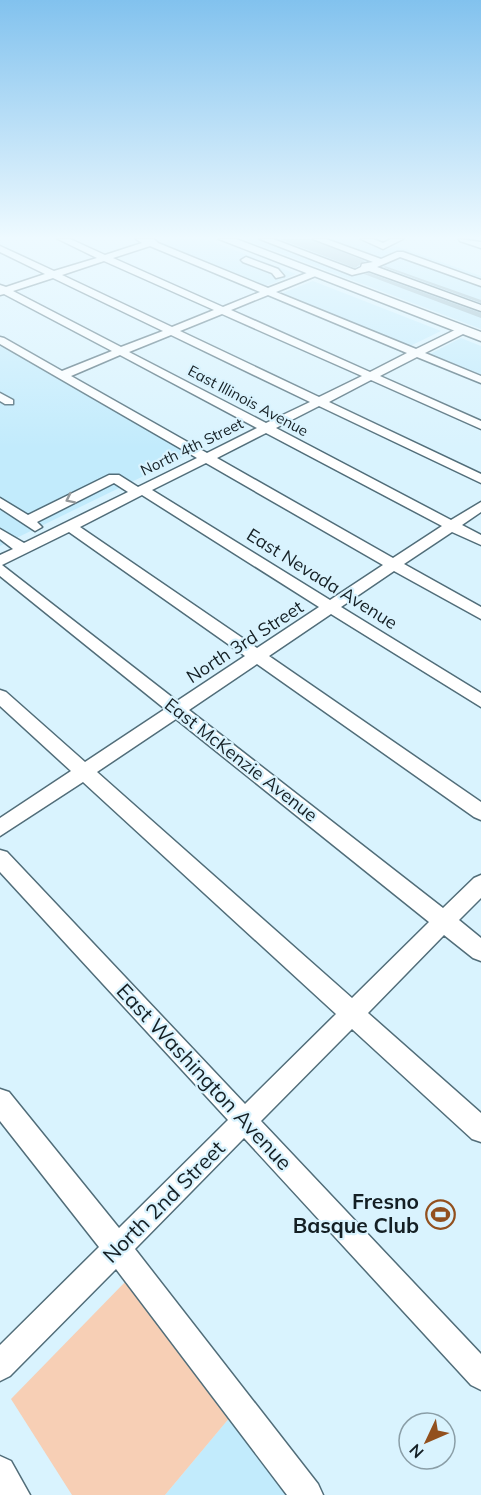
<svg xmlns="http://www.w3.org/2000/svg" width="481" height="1495" font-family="Mulish,sans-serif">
<rect width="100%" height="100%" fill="#d9f3fe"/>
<path fill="#c2ebfc" d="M175,239H206L296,274L263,287L158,245Z
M244,239H360L388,249L396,246L481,276V329Z
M313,281L441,331L408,347L280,294Z
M461,338L481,346V376L428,355Z
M0,344L191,453L0,546Z
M231,1416L291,1495H165Z"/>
<path fill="#f7cfb5" d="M127,1280L231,1416L165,1495H72L11,1399Z"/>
<path fill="#9bb9c6" d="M280,239H310L365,261L355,268Z
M385,266L481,300V303L383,267Z
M369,273L481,313V318L364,274Z"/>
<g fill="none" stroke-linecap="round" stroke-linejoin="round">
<defs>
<path id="minor" d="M58,239H70L105,255L142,243L136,239H154L158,243L268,288L312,271H318V275L276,292L416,349L459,328H467V332L425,353L481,376V383L417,357L380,376L481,421V429L371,380L329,402L481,474V483L319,406L276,428L451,520L481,502V512L462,525L481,535V545L452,532L404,564L481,607V619L394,571L341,607L481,693V707L331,614L269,656L481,802V820L474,817L257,664L189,710L443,908L474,878L481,875V898L459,920L481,938V961L473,958L444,935L368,1013L481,1113V1142L472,1139L352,1029L261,1121L481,1354V1390L471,1385L244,1138L135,1249L318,1484L323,1495H287L116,1269L10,1376L0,1381V1345L99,1247L0,1121V1089L9,1092L119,1228L228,1120L0,872V850L7,852L245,1104L336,1014L83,782L0,836V818L71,771L0,706V690L6,692L85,762L165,709L0,576V555L13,549L0,539V529L24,543L128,492L114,483L37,522L42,527L35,531L0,508V498L28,515L109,475H119L138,487L197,458L0,344V337L4,338L62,371L112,351L4,294L0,295V285L6,287L45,274L0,252V246L54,271L97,258ZM150,246L260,292L223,307L113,258ZM104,261L214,310L172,327L62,275ZM53,278L163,331L121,347L13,291ZM268,295L407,353L370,372L231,310ZM222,314L362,376L319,397L180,331ZM171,335L310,402L266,423L129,352ZM120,355L257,428L207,453L71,376ZM266,433L442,526L393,558L217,458ZM206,463L383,565L330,600L152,490ZM142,495L319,607L257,648L80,527ZM69,532L245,656L177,701L2,565ZM176,719L429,922L352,998L97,772Z
M260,239H273L355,270L361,267L362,264L373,262L313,239H326L381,259L397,252H403L481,280V286L400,257L377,267L481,305V311L369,271L352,275Z
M361,239H373L383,243L391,239H403L383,249Z
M459,239L481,242V248L460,241Z
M246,257L278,269L284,276L276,278L272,273L243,262L241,260Z
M0,393L13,400V404H5L0,401Z
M0,1456L11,1461L30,1495H0Z"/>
<path id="major" d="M219,239H236L481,332V341Z"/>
</defs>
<use href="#minor" stroke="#516d79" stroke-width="3"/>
<use href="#major" stroke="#516d79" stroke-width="3"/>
<use href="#minor" fill="#fff" fill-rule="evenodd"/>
<use href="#major" fill="#fff" fill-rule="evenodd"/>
</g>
<defs><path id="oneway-chevron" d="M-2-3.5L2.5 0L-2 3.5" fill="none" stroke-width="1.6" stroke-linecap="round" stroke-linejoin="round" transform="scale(1.5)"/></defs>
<use stroke="#959a9c" href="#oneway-chevron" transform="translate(70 499) rotate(154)"/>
<linearGradient id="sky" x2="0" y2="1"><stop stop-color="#82c2ee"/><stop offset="0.53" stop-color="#eefaff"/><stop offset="1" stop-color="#eefaff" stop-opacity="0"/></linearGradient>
<rect width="481" height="448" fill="url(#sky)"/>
<defs>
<symbol id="stadium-ring" viewBox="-11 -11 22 22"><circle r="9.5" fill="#d9f3fe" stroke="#92501e" stroke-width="1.5"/><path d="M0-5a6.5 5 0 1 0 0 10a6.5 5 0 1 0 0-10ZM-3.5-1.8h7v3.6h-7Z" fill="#92501e"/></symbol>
</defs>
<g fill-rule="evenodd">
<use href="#stadium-ring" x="424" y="1198" width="33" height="33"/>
</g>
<g text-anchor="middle" stroke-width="4.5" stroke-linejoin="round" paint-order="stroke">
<g font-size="15" fill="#141f24" stroke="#d9f3fe">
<text transform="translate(248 401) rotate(28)" y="5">East Illinois Avenue</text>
<text transform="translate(192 447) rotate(-26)" y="5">North 4th Street</text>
</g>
<g font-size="18" fill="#141f24" stroke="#d9f3fe">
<text transform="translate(322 579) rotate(32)" y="6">East Nevada Avenue</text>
<text transform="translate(245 642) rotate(-33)" y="6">North 3rd Street</text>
<text transform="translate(241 760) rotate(38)" y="6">East McKenzie Avenue</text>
</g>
<g font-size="21" fill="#141f24" stroke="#d9f3fe">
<text transform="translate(204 1077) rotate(47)" y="7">East Washington Avenue</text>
<text transform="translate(164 1202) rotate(-45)" y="7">North 2nd Street</text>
</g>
<g font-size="21" font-weight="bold" fill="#141f24" stroke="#d9f3fe" text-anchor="end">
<text x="419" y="1209">Fresno<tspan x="419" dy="24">Basque Club</tspan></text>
</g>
</g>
<g transform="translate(427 1441) rotate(226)"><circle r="28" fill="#d9f3fe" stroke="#8a9ea7" stroke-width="1.5"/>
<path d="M0-4.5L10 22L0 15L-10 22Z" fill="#92501e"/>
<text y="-9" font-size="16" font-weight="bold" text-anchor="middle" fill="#141f24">N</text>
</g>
</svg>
